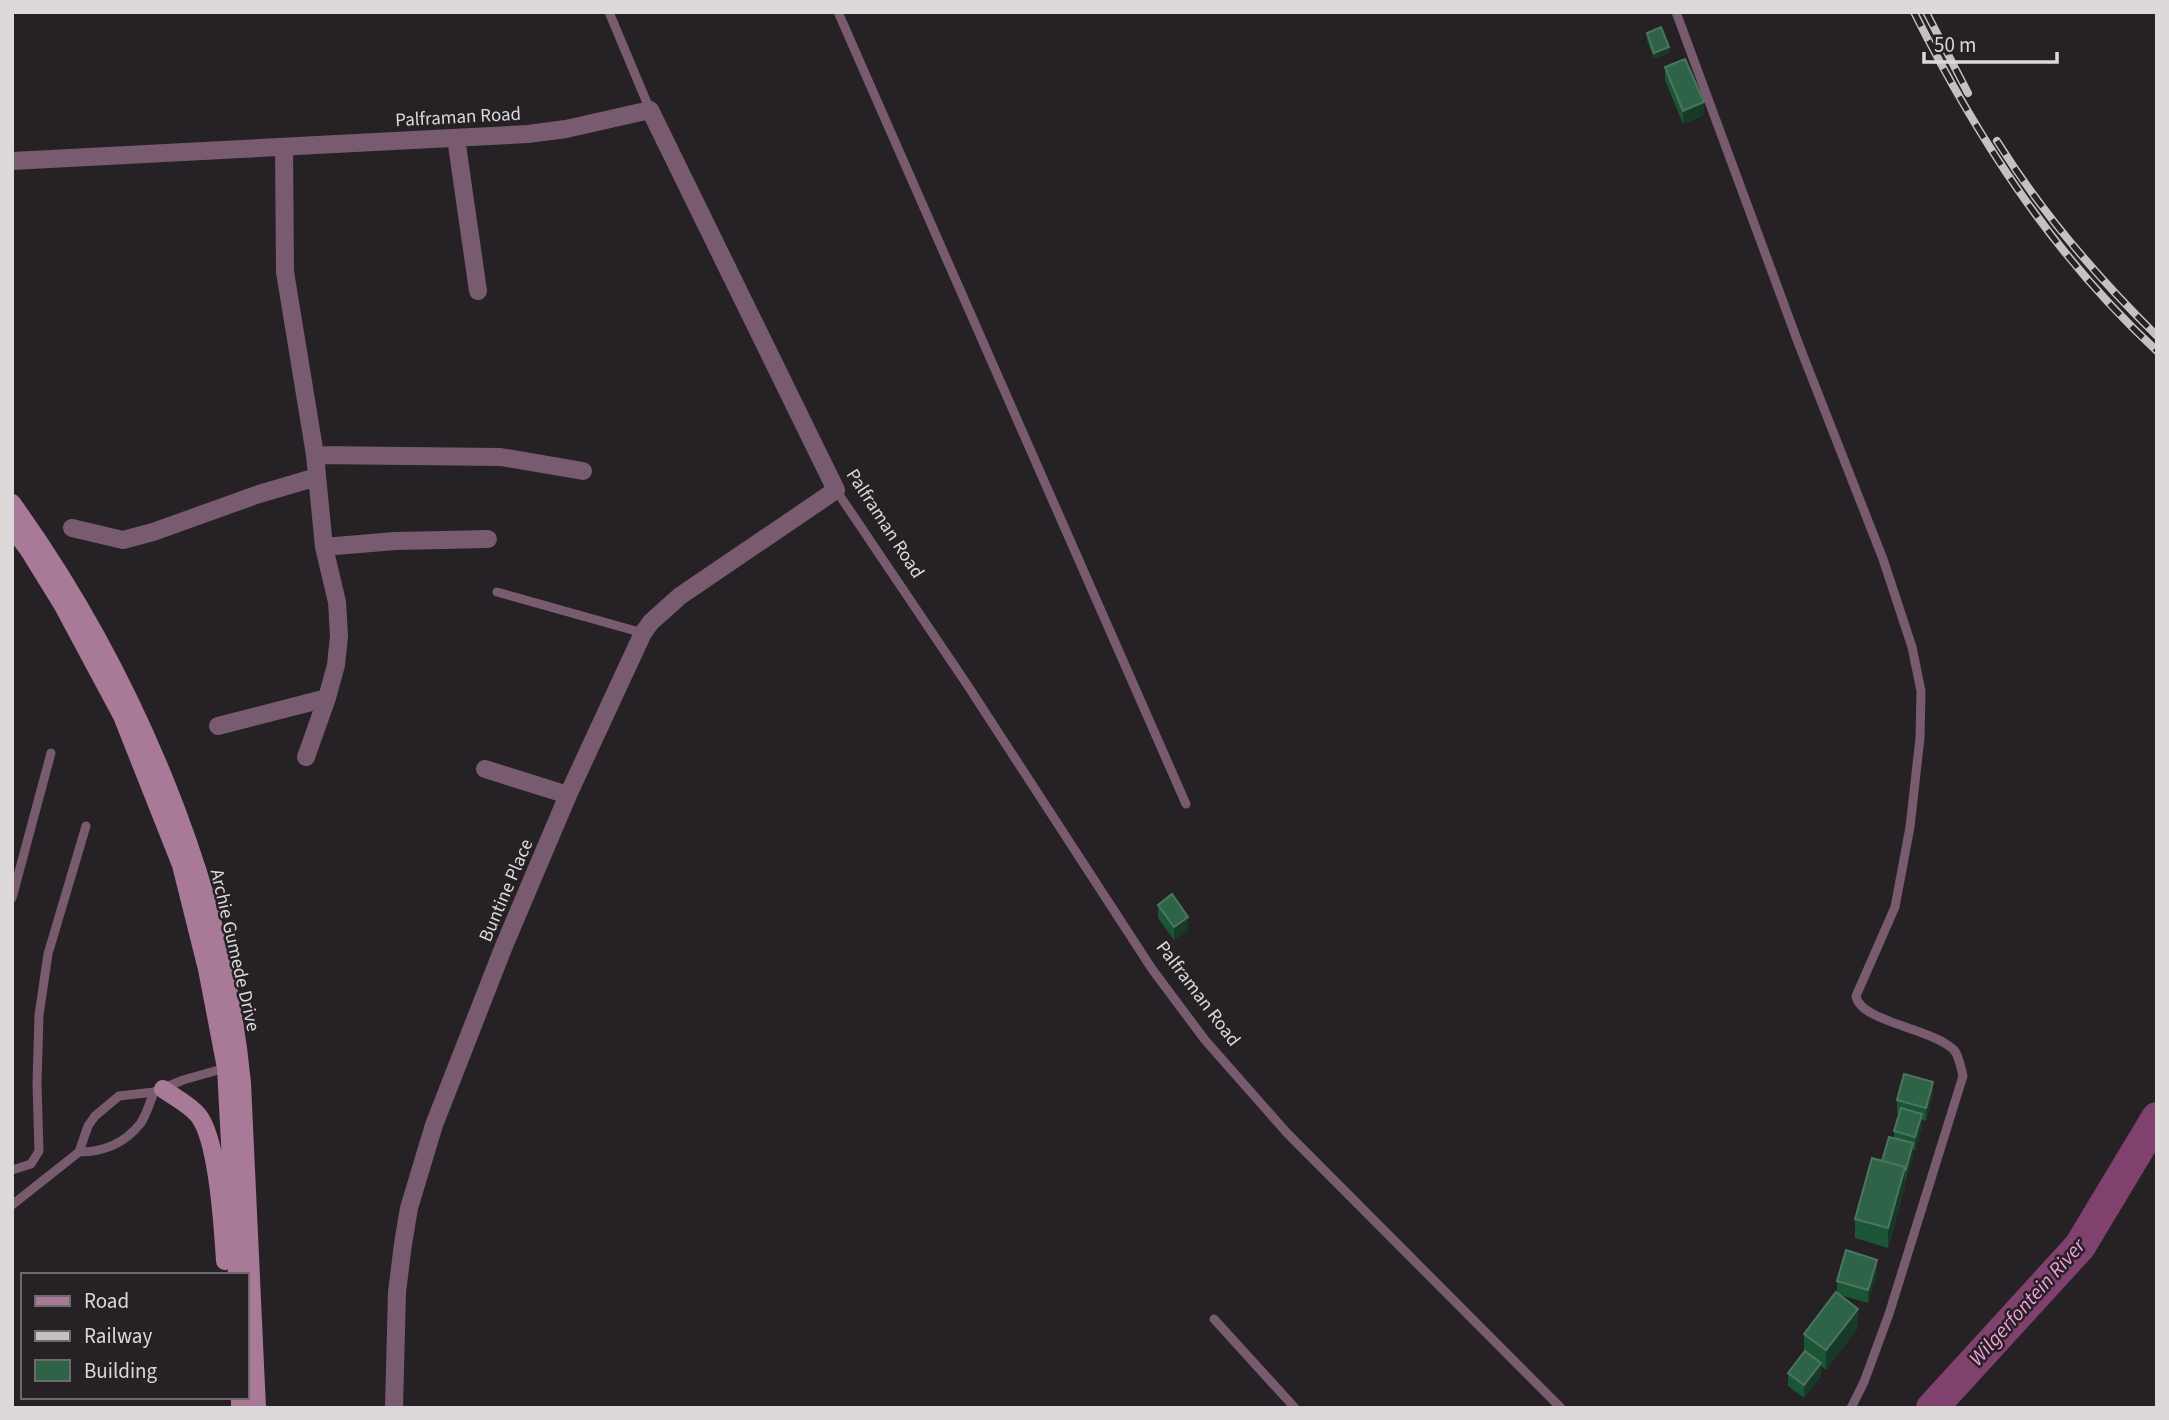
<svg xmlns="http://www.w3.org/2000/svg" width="2169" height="1420" font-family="'Source Sans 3',sans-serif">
<rect width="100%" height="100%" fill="#262124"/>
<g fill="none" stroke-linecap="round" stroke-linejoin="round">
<path stroke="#81416e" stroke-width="32" d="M1932,1408L2080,1246L2157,1118"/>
<path stroke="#785b6e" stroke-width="9" d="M609,12L650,110
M838,12L1186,804
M1676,12L1799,345L1883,559L1912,647L1921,691L1920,738L1910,827L1895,907L1856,996C1860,1022 1932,1028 1954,1050C1959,1056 1961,1068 1963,1076L1889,1314L1864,1382L1851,1408
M836,490L968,686L1152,969L1205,1040L1287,1133L1561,1408
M497,592L643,633
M12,898L51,753
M79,1152C104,1152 124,1144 140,1124C146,1116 150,1102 154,1092
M12,1170L31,1164L39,1151L37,1084L39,1015L48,954L86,826
M12,1205L79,1152L88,1126L95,1116L119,1096L154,1092L183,1080L229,1067
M1214,1319L1295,1408"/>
<path stroke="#785b6e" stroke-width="18" d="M456,138L478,291
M284,147L285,272L315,455L324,547L337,602L339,636L336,665L327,698L306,757
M12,161L528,134L566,129L650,110L836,490L680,596L651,622L643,633L568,795L504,946L434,1125L409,1208L403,1244L397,1292L394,1408
M315,455L501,457L583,471
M72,528L123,540L153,532L259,494L317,477
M324,547L395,541L488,539
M218,726L327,698
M485,769L568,795"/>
<path stroke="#a97a98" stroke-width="18" d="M12,503C130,667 223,881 242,1083L257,1408
M12,528L28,549L62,604L122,716L181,865L207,969L226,1068L237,1275
M163,1089C174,1097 189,1104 198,1115C218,1139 223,1228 225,1261
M240,1397V1408"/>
<defs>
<path id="rail" d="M1914,12C1977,138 2053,255 2157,351
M1926,12L1968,93
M1997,141C2042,213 2097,277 2157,336"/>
</defs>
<use href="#rail" stroke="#c5c1c3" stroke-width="8"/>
<use href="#rail" stroke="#262124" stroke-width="5" stroke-dasharray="16" stroke-linecap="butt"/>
</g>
<path fill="#1a5535" d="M1647,33L1669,53L1654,59L1647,40Z
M1665,67L1704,115L1683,124L1665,80Z
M1158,905L1188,930L1174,940L1158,918Z
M1933,1095L1926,1121L1922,1120V1127L1915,1150H1913V1156L1905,1182V1187L1888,1248L1855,1238V1219L1894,1138V1131L1899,1114L1897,1113V1100Z
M1877,1273L1868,1303L1840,1295L1858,1328L1826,1370L1821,1366V1376L1804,1398L1788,1386V1373L1804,1352V1334L1837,1292V1281Z"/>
<path fill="#163a27" d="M1669,47V53L1654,59V53Z
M1704,102V115L1683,124V111Z
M1188,917V930L1174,940V927Z
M1933,1082V1095L1926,1121V1108Z
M1922,1114V1127L1915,1150V1137Z
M1913,1143V1156L1906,1182V1169Z
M1905,1167V1187L1888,1248V1228Z
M1877,1260V1273L1868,1303V1290Z
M1858,1309V1328L1826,1370V1350Z
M1821,1363V1376L1804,1398V1385Z"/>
<path fill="#2f6347" stroke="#4a765e" stroke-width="2" d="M1661,27L1669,47L1654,53L1647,33Z
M1685,59L1704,102L1683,111L1665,67Z
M1172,894L1188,917L1174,927L1158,905Z
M1904,1074L1933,1082L1926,1108L1897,1100Z
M1901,1108L1922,1114L1915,1137L1894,1131Z
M1889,1137L1913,1143L1906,1169L1905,1167L1882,1161Z
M1872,1158L1905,1167L1888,1228L1855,1219Z
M1846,1250L1877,1260L1868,1290L1837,1281Z
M1836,1292L1858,1309L1826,1350L1804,1334Z
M1805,1351L1821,1363L1804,1385L1788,1373Z"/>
<g text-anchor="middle" stroke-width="5" stroke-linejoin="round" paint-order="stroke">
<g font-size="19" fill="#ddd9db" stroke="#262124">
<text transform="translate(458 116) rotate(-3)" y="7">Palframan Road</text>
<text transform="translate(886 523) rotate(57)" y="7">Palframan Road</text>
<text transform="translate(505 890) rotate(-67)" y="7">Buntine Place</text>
<text transform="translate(236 950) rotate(77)" y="7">Archie Gumede Drive</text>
<text transform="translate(1199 993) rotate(53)" y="7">Palframan Road</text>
</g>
<g font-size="21" font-style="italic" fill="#f89bda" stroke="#262124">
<text transform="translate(2027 1302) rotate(-48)" y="7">Wilgerfontein River</text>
</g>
</g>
<rect width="2169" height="1420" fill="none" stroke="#ddd9db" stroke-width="28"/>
<rect x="21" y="1273" width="228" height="126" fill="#262124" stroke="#6f6b6d" stroke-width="2"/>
<rect x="35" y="1296" width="35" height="10" fill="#a97a98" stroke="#6f6b6d" stroke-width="2"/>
<text x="84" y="1308" font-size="21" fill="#ddd9db">Road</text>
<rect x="35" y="1331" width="35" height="10" fill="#c5c1c3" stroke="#6f6b6d" stroke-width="2"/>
<text x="84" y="1343" font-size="21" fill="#ddd9db">Railway</text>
<rect x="35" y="1360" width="35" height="21" fill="#2f6347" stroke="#6f6b6d" stroke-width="2"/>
<text x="84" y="1378" font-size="21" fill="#ddd9db">Building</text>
<path d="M1924 52v10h133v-10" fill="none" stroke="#ddd9db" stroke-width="3.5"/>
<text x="1934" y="52" font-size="21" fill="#ddd9db" stroke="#262124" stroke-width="5" paint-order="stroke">50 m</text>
</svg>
